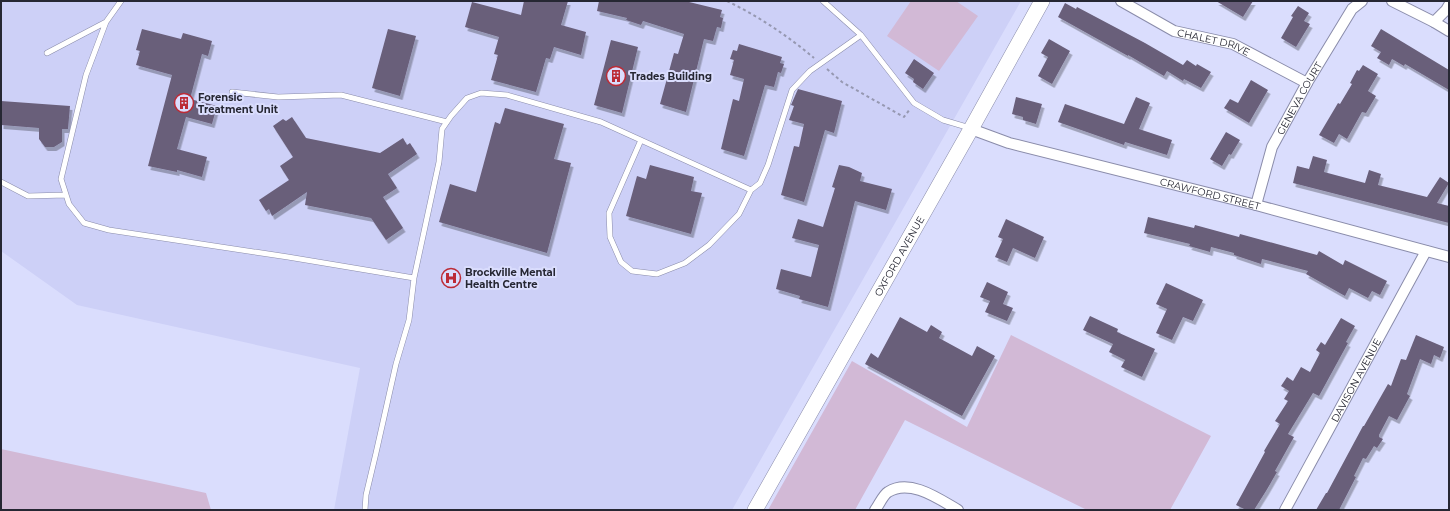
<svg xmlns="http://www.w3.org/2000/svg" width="1450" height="511" font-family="Montserrat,sans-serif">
<defs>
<filter id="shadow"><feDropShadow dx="2.5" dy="4" stdDeviation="0" flood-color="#0004"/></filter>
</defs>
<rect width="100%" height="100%" fill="#daddfd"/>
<path fill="#cdd0f7" d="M1,1H1021L732,510H334L360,368L77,305L1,251Z"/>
<path fill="#d2b9d6" d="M911,1H956L978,16L939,71L887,36Z
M1011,335L1211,436L1170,510H1087L905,420L855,510H768L852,361L967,427Z
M1,449L206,493L211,510H1Z"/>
<path fill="#695f7a" filter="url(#shadow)" d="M524,1H568L561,25L586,32L581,55L554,47L550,59L546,58L536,92L491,80L498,55L494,54L499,37L465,27L472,2L521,15Z
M599,1H685L722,10L720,17L723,18L721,28L717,27L713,41L704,39L686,112L660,104L674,53L678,54L684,34L643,21L641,25L626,20L627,18L597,11Z
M1216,1H1253L1243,17Z
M1065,3L1076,9L1077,7L1145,43L1183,65L1187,60L1196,66L1197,64L1211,72L1201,88L1184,79L1183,81L1167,71L1164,76L1128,55V56L1058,17Z
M1298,6L1309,13L1304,21L1310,24L1296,47L1281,38L1293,17L1291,16Z
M142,29L181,39L183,33L212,41L208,56L202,54L190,99L217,106L212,124L186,117L177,149L207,157L202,177L177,170V172L148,166L172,75L136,65L140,51L136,50Z
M388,29L416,36L400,96L372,88Z
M1381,29L1449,70V90L1405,64L1404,66L1392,59L1389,65L1377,58L1381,52L1371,46Z
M1049,39L1070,51L1052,84L1038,76L1048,57L1041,53Z
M611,40L638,47L622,113L594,105Z
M739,44L782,57L780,63L784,64L781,73L778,72L774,87L765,85L744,156L721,149L733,99L739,101L744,79L730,75L734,60L730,59L733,50L737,51Z
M914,59L934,73L923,89L913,82L914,79L905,73Z
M1363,65L1378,74L1368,91L1376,96L1366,113L1362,112L1347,139L1339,134L1334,143L1319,135L1338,103L1340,104L1352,84L1350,83L1357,70L1359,71Z
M1251,80L1268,90L1249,123L1224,108L1230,99L1238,103Z
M798,89L842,101L834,133L825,130L804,202L781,195L794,146L799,147L804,124L789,120L794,106L791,105Z
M1016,97L1042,104L1036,124L1023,120V117L1012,114Z
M1136,97L1150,103L1139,129L1172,140L1167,155L1125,142L1124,145L1058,122L1065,104L1124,124Z
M1,101L70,106L68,129H62V142L54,147H45L39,139V128L1,125Z
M505,108L564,124L554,159L571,163L547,253L439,222L450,184L476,192L495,122L500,124Z
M292,117L306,138L380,153L403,138L407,145L410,143L417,154L388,174L397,188L383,197L403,228L386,240L371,218L305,205L307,192L272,216L269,209L266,211L259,200L289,180L280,166L293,157L273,126L283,119L286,121Z
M1226,132L1240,140L1231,155L1229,154L1222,166L1210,159Z
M1313,156L1327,160L1324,172L1365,183L1369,170L1381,174L1378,185L1427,197L1440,177L1449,183L1437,203L1449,206V223L1293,183L1297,166L1309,169Z
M650,165L694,177L691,191L702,193L691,234L626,216L637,176L646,179Z
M839,165L849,167L862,173L860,181L892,189L886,210L855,201L828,307L799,299L800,296L776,289L781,269L811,277L819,245L792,238L798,219L823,227L835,188L832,187Z
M1148,217L1194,228L1195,225L1239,237L1240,234L1317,255L1319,251L1343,265L1345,260L1387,281L1380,295L1372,291L1368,298L1349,288L1345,296L1306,274L1308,271L1262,259L1261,264L1234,255V253L1211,247L1210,252L1189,246L1190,244L1144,233Z
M1006,219L1044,237L1035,258L1013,248L1007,262L995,257L1003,239L998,237Z
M987,282L1008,292L1003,304L1013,308L1007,321L985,312L990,301L980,297Z
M1166,283L1203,300L1193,321L1183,317L1172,340L1156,333L1167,309L1156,304Z
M1090,316L1118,329L1117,332L1155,349L1142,377L1121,367L1125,360L1109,352L1113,344L1083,330Z
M900,317L927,332L931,325L942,332L939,338L972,356L977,346L995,356L962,416L865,364L871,353L878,358Z
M1341,318L1355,326L1346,342L1348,343L1319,396L1313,393L1288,434L1294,437L1275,471L1277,472L1266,491L1254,510H1246L1236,505L1265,452L1264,451L1280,424L1275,421L1288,401L1284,399L1289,391L1281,386L1287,377L1293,381L1301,367L1310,372L1320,353L1316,350L1321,342L1325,345Z
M1416,335L1444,347L1440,358L1434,355L1431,364L1420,359L1407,394L1410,396L1397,420L1389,416L1379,435V437L1383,439L1377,448L1374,446L1366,459L1363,458L1354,476L1356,477L1339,510H1316L1326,493H1327L1363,426H1364L1388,384L1391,386L1401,359L1406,360Z"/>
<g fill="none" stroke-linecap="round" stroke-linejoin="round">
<defs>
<path id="lane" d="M121,1L106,22L86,75L61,179L69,204L84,223L109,230L288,257L414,278
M823,1L861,35L914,103L943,120L970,128
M47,53L106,22
M232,92L278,97L341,95L447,122
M641,140L609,213L610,237L621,262L632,271L657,274L685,263L709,245L739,214L751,190
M1,182L28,196L66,195
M365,510L366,495L376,453L396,364L409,320L414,278L439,162L442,129L451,116L467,98L481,93L507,95L601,122L751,190L760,183L768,165L792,90L810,71L861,35"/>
<g id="street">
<path id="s1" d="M1121,1L1174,31L1233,44L1307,83"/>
<path d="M1392,1L1434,22L1449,31"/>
<path d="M1434,22L1446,10L1449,5"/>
<path id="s2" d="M971,129L1009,143L1256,205L1449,257"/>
<path id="s3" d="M1256,205L1272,147L1307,83L1352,9L1362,1"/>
<path d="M875,510C879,505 883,495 888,492C910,478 939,499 958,510"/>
<path id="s4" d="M1285,510L1426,251"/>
</g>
<g id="secondary">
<path id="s5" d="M755,510L971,129L1042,1"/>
</g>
</defs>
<use href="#lane" stroke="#8a8caa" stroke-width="6"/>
<use href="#street" stroke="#8a8caa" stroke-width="12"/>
<use href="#secondary" stroke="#8a8caa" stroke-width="16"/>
<path stroke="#9698b1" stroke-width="2" stroke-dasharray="3 3" stroke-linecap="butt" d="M727,1C758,16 788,36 814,58
M827,69L842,82L904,117L910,109"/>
<use href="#lane" stroke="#fff" stroke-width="5"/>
<use href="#street" stroke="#fff" stroke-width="10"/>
<use href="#secondary" stroke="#fff" stroke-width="15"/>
</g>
<defs>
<symbol id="building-ring" viewBox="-11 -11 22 22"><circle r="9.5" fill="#daddfd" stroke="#bc2b36" stroke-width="1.5"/><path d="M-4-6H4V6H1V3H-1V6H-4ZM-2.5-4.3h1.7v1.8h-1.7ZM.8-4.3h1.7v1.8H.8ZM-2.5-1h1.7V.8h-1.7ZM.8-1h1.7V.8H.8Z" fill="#bc2b36"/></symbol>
<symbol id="hospital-ring" viewBox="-11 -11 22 22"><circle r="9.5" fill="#daddfd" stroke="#bc2b36" stroke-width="1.5"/><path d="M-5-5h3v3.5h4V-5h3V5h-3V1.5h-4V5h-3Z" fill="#bc2b36"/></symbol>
</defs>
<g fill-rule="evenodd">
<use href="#building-ring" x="605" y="65" width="22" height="22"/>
<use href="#building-ring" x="173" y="92" width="22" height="22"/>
<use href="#hospital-ring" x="440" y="267" width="22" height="22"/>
</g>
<g text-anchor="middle" stroke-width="4" stroke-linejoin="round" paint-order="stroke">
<g font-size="10" fill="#262733" stroke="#daddfd">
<text dy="4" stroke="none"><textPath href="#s1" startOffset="102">CHALET DRIVE</textPath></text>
<text dy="4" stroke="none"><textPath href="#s3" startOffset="116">GENEVA COURT</textPath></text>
<text dy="4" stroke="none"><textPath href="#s2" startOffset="248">CRAWFORD STREET</textPath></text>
<text dy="4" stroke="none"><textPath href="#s5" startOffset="292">OXFORD AVENUE</textPath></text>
<text dy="4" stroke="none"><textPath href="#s4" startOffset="148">DAVISON AVENUE</textPath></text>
</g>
<g font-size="10" font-weight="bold" fill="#262733" stroke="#daddfd" text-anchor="start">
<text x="630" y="80">Trades Building</text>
<text x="198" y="101">Forensic<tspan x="198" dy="12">Treatment Unit</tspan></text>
<text x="465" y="276">Brockville Mental<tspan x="465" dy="12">Health Centre</tspan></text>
</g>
</g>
<rect width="1450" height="511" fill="none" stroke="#262733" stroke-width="4"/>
</svg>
